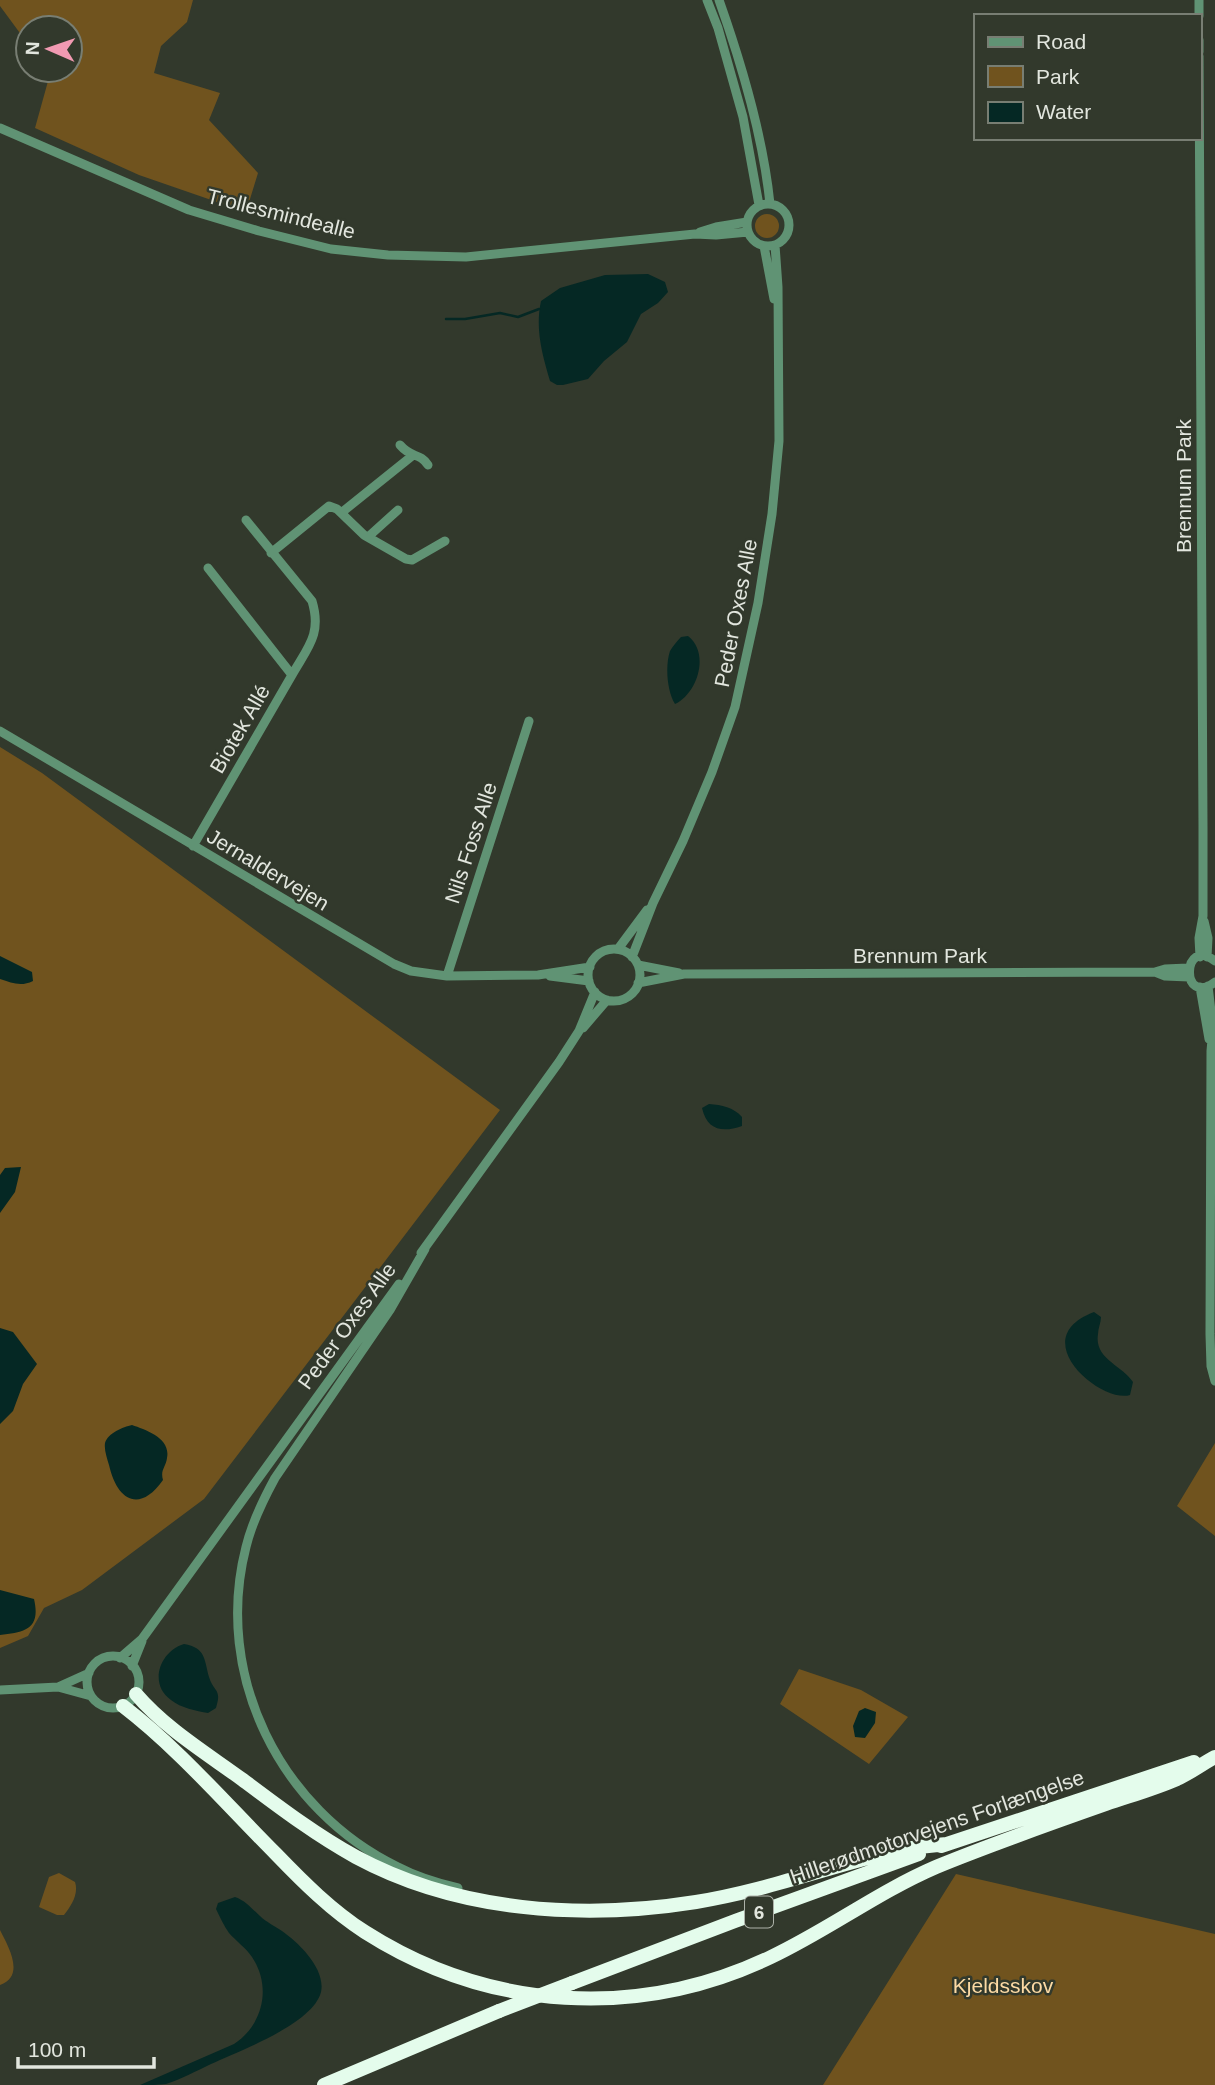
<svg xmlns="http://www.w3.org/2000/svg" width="1215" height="2085" font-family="Helvetica,sans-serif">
<rect width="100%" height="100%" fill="#32392c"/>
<path fill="#70531e" d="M0,0H193L187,22L161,46L154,73L220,93L209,120L258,173L246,212L139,175L35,128L50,74L47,70H70V28H28V44L0,6Z
M755 226a12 12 0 1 1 24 0a12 12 0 1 1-24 0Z
M0,747L42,773L500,1110L204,1499L82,1590L44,1608L28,1636L0,1648Z
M1215,1443V1536L1177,1506Z
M799,1669L861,1690L908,1717L869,1764L780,1704Z
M59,1873L75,1882C79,1894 71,1906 64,1915H57L39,1907L49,1877Z
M956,1874L1215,1934V2085H823Z
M0,1930C8,1946 26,1976 0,1985Z"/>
<path fill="#052824" d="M648,274L665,282L668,292L658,303L641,314L627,342L604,361L588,379L563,385H557L550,381C542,353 535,329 541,301L560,288L605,275Z
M688,636C710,653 698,693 675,704C667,691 665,666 670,651C673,646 677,641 681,637Z
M0,956L32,972L33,981C21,987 12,983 0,979Z
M709,1104C722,1105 733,1107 742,1117V1126C722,1133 707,1130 702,1108Z
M21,1167L15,1192L0,1213V1175L5,1168Z
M1094,1312L1101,1317C1101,1323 1098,1328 1098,1334C1094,1359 1122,1365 1133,1382L1130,1395C1102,1404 1023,1339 1094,1312Z
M0,1328L13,1332L37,1364L23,1384L13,1411L0,1424Z
M132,1425C146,1430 171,1438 167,1458C166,1467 160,1470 163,1480C139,1514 117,1500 109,1465C107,1458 104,1450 105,1443C108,1433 123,1427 132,1425Z
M0,1590L34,1599C41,1629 25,1632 0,1635Z
M184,1644C206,1648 204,1659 209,1677C214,1693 222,1688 216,1708L208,1713C196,1711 181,1708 171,1700C148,1684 160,1651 184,1644Z
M865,1708L876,1712L875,1723L865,1738L855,1737L853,1726L859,1711Z
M235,1897C246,1901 251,1908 260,1916C266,1922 275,1926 282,1931C299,1943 326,1969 321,1992C313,2024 239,2051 211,2064C196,2071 182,2079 166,2084C159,2085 148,2085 140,2085L234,2044C263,2025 272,1987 252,1957C246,1948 236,1941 229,1933C224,1926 220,1917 216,1909L218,1903Z"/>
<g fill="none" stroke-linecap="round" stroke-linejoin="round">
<path stroke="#052824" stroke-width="2.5" d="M446,319H465L500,313L518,317L539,309"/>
<path stroke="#609374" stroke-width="9" d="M707,0L718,28L743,117L759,205
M719,0C742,65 763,135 770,204
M1199,0V16
M1199,40V52
M1199,56L1203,828V916L1199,938L1200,957
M0,128L189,210L259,231L331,249L388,255L466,257L695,234L716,235L748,232
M747 225a21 21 0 1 1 42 0a21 21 0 1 1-42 0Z
M700,232L716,227L747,222
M764,246L774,299
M400,445C412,459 419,452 428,465
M341,513L412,456
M246,520L312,601C322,634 308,647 292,675
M368,537L398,510
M271,553L329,506L337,509L364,535L406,559L412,560L445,541
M0,731L394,964L411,971L447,976L538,975L590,967
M193,846L292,675L208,568
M1204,921L1208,938L1207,957
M618,949L647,910
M588 975a26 26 0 1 1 52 0a26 26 0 1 1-52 0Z
M632,957L653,903L683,841L712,772L735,707L758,603L772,514L779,441L778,287L775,245
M1215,961C1182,935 1180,1008 1215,982
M638,965L679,973
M1155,972L1165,976L1189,977
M447,976L529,721
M550,976L589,981
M638,983L684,974L1155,972L1165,969L1188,968
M1208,986L1213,1028L1211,1051L1210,1334L1211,1366L1215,1381
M1200,987L1209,1039
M583,1028L607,1000
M425,1249L390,1310L275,1478C263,1500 252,1522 246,1547C213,1675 280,1810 398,1867C417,1877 437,1883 458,1888
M421,1253L559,1062L579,1031L595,992
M87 1682a26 26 0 1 1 52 0a26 26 0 1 1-52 0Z
M120,1658L142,1639L399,1284
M132,1666L142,1641
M58,1687L89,1673
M0,1690L58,1687L91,1696"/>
<path stroke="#e4fcec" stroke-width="14" d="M136,1694C165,1728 206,1753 243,1780C279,1807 316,1835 356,1857C458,1912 583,1920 696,1902C764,1891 828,1867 895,1851C912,1847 930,1846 947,1844
M123,1706C179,1749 226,1804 276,1854C303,1882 332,1911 365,1932C489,2011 639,2020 771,1957C828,1930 878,1892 936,1867C992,1844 1049,1824 1106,1804C1129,1796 1154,1789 1177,1779C1190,1773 1202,1764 1215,1757
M941,1846L1194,1762
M572,1983L735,1921L919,1854
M324,2085L499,2011"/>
<path stroke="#e4fcec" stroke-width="14" d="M499,2011L572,1983"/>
</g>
<g text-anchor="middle" stroke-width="5" stroke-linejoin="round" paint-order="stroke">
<rect fill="#32392c" stroke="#adb2a9" stroke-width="2" x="745" y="1896.5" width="28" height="31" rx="5"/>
<g font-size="19" font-weight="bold" fill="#e2e6de">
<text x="759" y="1919">6</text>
</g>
<g font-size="21" fill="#e2e6de" stroke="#32392c">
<text transform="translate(281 214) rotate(14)" y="7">Trollesmindealle</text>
<text transform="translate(1184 486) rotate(-90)" y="7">Brennum Park</text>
<text transform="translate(736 613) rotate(-79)" y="7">Peder Oxes Alle</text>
<text transform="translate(240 729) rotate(-60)" y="7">Biotek Allé</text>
<text transform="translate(471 843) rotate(-72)" y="7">Nils Foss Alle</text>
<text transform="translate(268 870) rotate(31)" y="7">Jernaldervejen</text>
<text x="920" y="963">Brennum Park</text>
<text transform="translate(347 1326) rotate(-54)" y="7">Peder Oxes Alle</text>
<text transform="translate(937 1827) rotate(-19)" y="7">Hillerødmotorvejens Forlængelse</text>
</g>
<g font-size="21" fill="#fcdaa4" stroke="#32392c">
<text x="1003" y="1993">Kjeldsskov</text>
</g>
</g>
<rect x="974" y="14" width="228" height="126" fill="#32392c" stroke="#787e73" stroke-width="2"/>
<rect x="988" y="37" width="35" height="10" fill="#609374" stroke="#787e73" stroke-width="2"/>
<text x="1036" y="49" font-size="21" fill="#e2e6de">Road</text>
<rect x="988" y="66" width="35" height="21" fill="#70531e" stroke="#787e73" stroke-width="2"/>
<text x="1036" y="84" font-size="21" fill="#e2e6de">Park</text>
<rect x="988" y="102" width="35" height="21" fill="#052824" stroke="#787e73" stroke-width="2"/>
<text x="1036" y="119" font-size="21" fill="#e2e6de">Water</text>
<g transform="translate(49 49) rotate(272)"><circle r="33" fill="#32392c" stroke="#787e73" stroke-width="2"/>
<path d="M0-5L12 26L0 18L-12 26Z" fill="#f19ab2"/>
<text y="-10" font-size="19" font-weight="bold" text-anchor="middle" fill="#e2e6de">N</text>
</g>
<path d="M18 2057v10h136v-10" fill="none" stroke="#e2e6de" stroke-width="3.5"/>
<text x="28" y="2057" font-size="21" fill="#e2e6de" stroke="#32392c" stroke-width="5" paint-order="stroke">100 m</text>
</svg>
